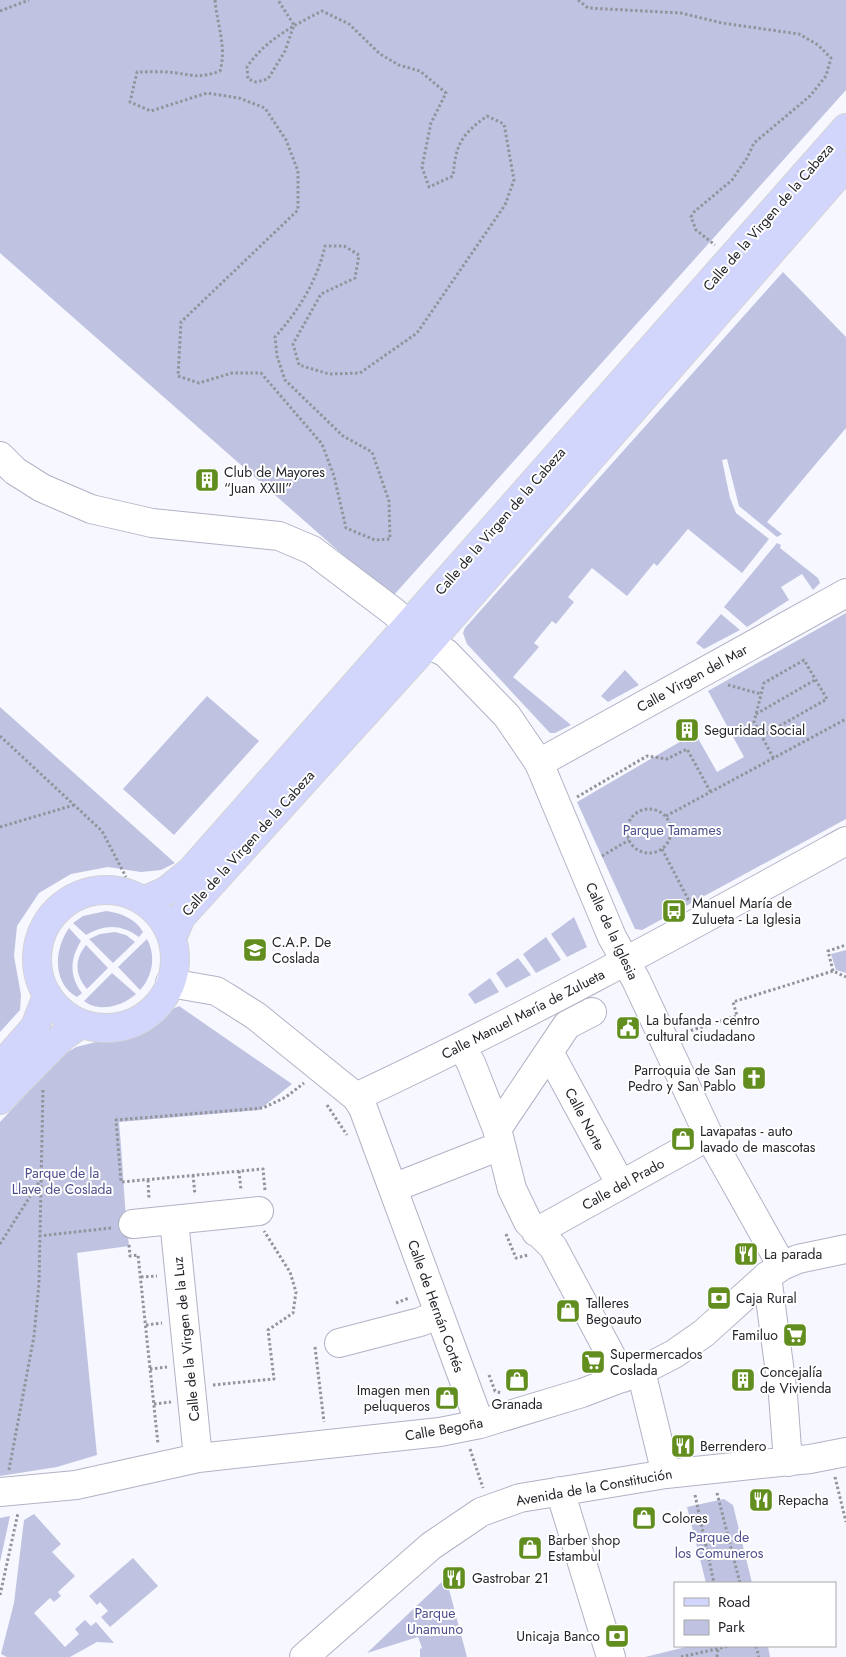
<svg xmlns="http://www.w3.org/2000/svg" width="846" height="1657" font-family="Jost,sans-serif">
<rect width="100%" height="100%" fill="#f6f7ff"/>
<path fill="#bfc3e1" d="M0,0H846V90L393,596L342,554L0,253Z
M783,272L846,337V428L767,522L782,534L777,537L739,506L727,459L722,460L730,498L736,513L769,539L742,573L688,529L657,566L654,563L627,596L592,568L568,597L574,602L556,624L552,621L534,643L539,647L513,677L571,725L555,733H550L467,644L463,633L465,628Z
M777,543L781,545L780,548L818,578L820,583L813,590L802,574L781,587L789,600L747,627L724,607Z
M846,613V819L642,930L635,929L577,802L695,733L717,772L744,757L708,691Z
M721,614L740,630L704,649L696,643Z
M625,670L639,685L608,702L601,696Z
M207,696L259,741L174,835L123,789Z
M0,707L175,863L161,870L141,872L108,867L71,874L39,893L17,926L14,956L21,995L20,1010L0,1032Z
M106,911C121,913 136,919 143,932L139,937C121,924 105,924 86,935L73,923L83,916Z
M574,917L587,947L567,957L551,934Z
M69,928L81,941C70,959 69,976 82,993L77,997C52,983 54,949 69,928Z
M115,932L126,935L135,942L113,963L89,939L100,934Z
M546,937L561,960L536,973L523,954Z
M147,939C156,955 153,976 140,990L118,967Z
M86,945L108,968L87,989C75,975 74,960 86,945Z
M846,950V973L836,970L831,954Z
M518,958L531,975L506,988L496,973Z
M112,973L136,994C123,1006 99,1013 84,1001Z
M490,978L499,992L475,1004L468,994Z
M179,1006L292,1084L259,1110L119,1122C123,1164 124,1205 129,1246L77,1253L97,1455L57,1467L0,1476V1122L63,1055L76,1047L124,1035L141,1024Z
M724,1499L733,1505L752,1583H706L687,1507Z
M34,1514L61,1544L52,1552L75,1576L58,1592L61,1596L54,1602L50,1598L34,1613L65,1647L79,1634L75,1629L85,1620L91,1626L96,1622L114,1643L97,1642L70,1657H7L1,1654L14,1603L24,1520Z
M10,1516L0,1562V1518Z
M133,1558L158,1586L110,1627L101,1617L108,1611L100,1602L97,1605L89,1596Z
M446,1578L467,1657H420V1649L422,1648L418,1637L367,1653Z
M690,1646H768L770,1657H645Z"/>
<g fill="none" stroke-linecap="round" stroke-linejoin="round">
<defs>
<path id="minor" d="M0,456L15,471L42,488L91,509L152,523L279,536L312,550L394,612L428,644L446,653L507,716L539,763L612,937L636,980L709,1136L782,1266
M539,763L846,593
M170,983L216,991L226,997L256,1016L356,1097L363,1108L480,1424
M462,1047L471,1063L497,1129L512,1189L528,1222L553,1247L623,1378
M549,1052L621,1185
M356,1097C523,1019 684,930 846,841
M497,1129L567,1025L592,1012
M393,1188L500,1146
M174,1220L198,1458
M133,1224L259,1211
M536,1232L709,1136
M767,1276L783,1395L788,1462
M339,1343L420,1322L439,1314
M641,1371L666,1474
M560,1491L611,1657
M0,1492L76,1485L198,1458L440,1432L480,1424L582,1393L645,1369L674,1354L704,1333L767,1276L782,1266L798,1259L846,1249
M304,1657L431,1546L481,1512L520,1498L666,1474L810,1459L846,1452"/>
<path id="major" d="M37 959a69 69 0 1 1 138 0a69 69 0 1 1-138 0Z
M143,901L166,891L191,871L846,128
M172,938L181,917L428,644L846,166
M0,1067L35,1027L47,996
M0,1100L63,1036L81,1024"/>
</defs>
<use href="#minor" stroke="#b1b3c5" stroke-width="30"/>
<use href="#major" stroke="#d3d3d5" stroke-width="30"/>
<path stroke="#93949b" stroke-width="3" stroke-dasharray="2.5 2.5" stroke-linecap="butt" d="M215,0C217,25 227,47 220,71C201,78 196,76 177,73C164,71 150,72 137,72L130,102L151,111L207,93L239,98L265,108L286,140L298,171V210L181,322L178,376L199,383L232,373H261L322,444L334,476L346,528L375,540L390,539L389,501L372,452L343,436L285,380L277,356L275,337C299,310 317,281 325,246H344L359,255L355,278L321,294L293,344L299,365L329,374L360,373L417,333L505,205L514,180L504,124L487,116C461,135 456,144 453,176L429,187L422,167L431,123L446,93L420,71L399,65L380,54L349,24L322,11C294,25 264,41 247,67L248,79L256,82L268,79L285,51L294,25L278,0
M578,0L588,8L681,13L722,23L799,34L818,45L831,58L826,76L810,96L754,143L747,158L732,180L694,212L691,217L696,230L715,245
M0,11L29,0
M728,685L761,694
M756,714L815,680
M0,736L102,831L126,877
M762,736L827,699L804,660L764,683L754,722L774,759
M577,797L647,756L667,759L687,749L710,791
M627 831a22 22 0 1 1 44 0a22 22 0 1 1-44 0Z
M666,816L846,719
M0,827L74,805
M662,849L689,901
M602,856L629,840
M833,971L828,951L846,945
M686,1032L737,1016L733,1002L833,971L846,977
M327,1105L347,1135
M239,1171L241,1190
M193,1175L195,1195
M148,1180L149,1199
M265,1190L263,1169L121,1182L116,1120L263,1108L286,1097L304,1083
M506,1234L516,1258L528,1255
M39,1236L111,1228
M0,1244L41,1179
M129,1245L130,1256L138,1255L158,1444
M141,1277L157,1276
M396,1303L409,1298
M146,1325L162,1323
M315,1347L324,1422
M150,1369L167,1367
M489,1375L495,1391L501,1393
M213,1385L274,1379L268,1330L293,1313L296,1292L290,1272L264,1231
M154,1404L171,1402
M470,1449L483,1488
M9,1470L34,1336L39,1283L43,1089
M835,1477L846,1522
M717,1493L740,1583
M695,1495L714,1583
M0,1595L18,1513
M756,1646L759,1657
M681,1657L729,1646
M717,1657L718,1648"/>
<use href="#minor" stroke="#fff" stroke-width="28"/>
<use href="#major" stroke="#d2d6fd" stroke-width="28"/>
</g>
<defs>
<symbol id="building-square" viewBox="-11 -11 22 22"><rect x="-9" y="-9" width="18" height="18" rx="4" fill="#628e20" stroke="#fff"/><path d="M-4-6H4V6H1V3H-1V6H-4ZM-2.5-4.3h1.7v1.8h-1.7ZM.8-4.3h1.7v1.8H.8ZM-2.5-1h1.7V.8h-1.7ZM.8-1h1.7V.8H.8Z" fill="#fff"/></symbol>
<symbol id="bus-square" viewBox="-11 -11 22 22"><rect x="-9" y="-9" width="18" height="18" rx="4" fill="#628e20" stroke="#fff"/><path d="M-5-6H5V4H4V6H2V4H-2V6H-4V4H-5ZM-3.5-4V0h7V-4ZM-3.5 1.2v1.5H-2V1.2ZM2 1.2v1.5H3.5V1.2Z" fill="#fff"/></symbol>
<symbol id="school-square" viewBox="-11 -11 22 22"><rect x="-9" y="-9" width="18" height="18" rx="4" fill="#628e20" stroke="#fff"/><path d="M0-5L7-2L0 1L-7-2ZM-4 1L0 2.5L4 1V4Q0 6-4 4Z" fill="#fff"/></symbol>
<symbol id="civic-square" viewBox="-11 -11 22 22"><rect x="-9" y="-9" width="18" height="18" rx="4" fill="#628e20" stroke="#fff"/><path d="M-.6-6.5H3V-4.5H.6V-3L4-1V1h2V6H-6V1h2V-1L-.6-3ZM-1.2 2.5V6h2.4V2.5Z" fill="#fff"/></symbol>
<symbol id="church-square" viewBox="-11 -11 22 22"><rect x="-9" y="-9" width="18" height="18" rx="4" fill="#628e20" stroke="#fff"/><path d="M-1.2-6h2.4v3.5h3.3v2.4h-3.3V6h-2.4V-.1h-3.3v-2.4h3.3Z" fill="#fff"/></symbol>
<symbol id="shop-square" viewBox="-11 -11 22 22"><rect x="-9" y="-9" width="18" height="18" rx="4" fill="#628e20" stroke="#fff"/><path d="M-5-2.5h2.3a2.7 3.5 0 0 1 5.4 0H5L5.5 6h-11ZM-1.5-2.5h3a1.5 2.3 0 0 0-3 0Z" fill="#fff"/></symbol>
<symbol id="restaurant-square" viewBox="-11 -11 22 22"><rect x="-9" y="-9" width="18" height="18" rx="4" fill="#628e20" stroke="#fff"/><path d="M-5-6h1v4h1v-4h1v4h1v-4h1v5L-1.5 .5V6h-2V.5L-5-1ZM5-6V6H3V1.5H1.5Q1.5-4 5-6Z" fill="#fff"/></symbol>
<symbol id="bank-square" viewBox="-11 -11 22 22"><rect x="-9" y="-9" width="18" height="18" rx="4" fill="#628e20" stroke="#fff"/><path d="M-6-4H6V4H-6ZM0-2.3a2.3 2.3 0 1 0 0 4.6a2.3 2.3 0 1 0 0-4.6Z" fill="#fff"/></symbol>
<symbol id="supermarket-square" viewBox="-11 -11 22 22"><rect x="-9" y="-9" width="18" height="18" rx="4" fill="#628e20" stroke="#fff"/><path d="M-6-5.5h2.5l.6 2H6L4.5 2H-2.5L-4.4-4H-6ZM-1.5 3.2a1.3 1.3 0 1 0 .1 0ZM3 3.2a1.3 1.3 0 1 0 .1 0Z" fill="#fff"/></symbol>
</defs>
<g fill-rule="evenodd">
<use href="#building-square" x="193" y="466" width="28" height="28"/>
<use href="#building-square" x="673" y="716" width="28" height="28"/>
<use href="#bus-square" x="660" y="897" width="28" height="28"/>
<use href="#school-square" x="241" y="936" width="28" height="28"/>
<use href="#civic-square" x="614" y="1014" width="28" height="28"/>
<use href="#church-square" x="740" y="1064" width="28" height="28"/>
<use href="#shop-square" x="669" y="1125" width="28" height="28"/>
<use href="#restaurant-square" x="732" y="1240" width="28" height="28"/>
<use href="#bank-square" x="705" y="1284" width="28" height="28"/>
<use href="#shop-square" x="554" y="1297" width="28" height="28"/>
<use href="#supermarket-square" x="781" y="1321" width="28" height="28"/>
<use href="#supermarket-square" x="579" y="1348" width="28" height="28"/>
<use href="#shop-square" x="503" y="1366" width="28" height="28"/>
<use href="#building-square" x="729" y="1366" width="28" height="28"/>
<use href="#shop-square" x="433" y="1384" width="28" height="28"/>
<use href="#restaurant-square" x="669" y="1432" width="28" height="28"/>
<use href="#restaurant-square" x="747" y="1486" width="28" height="28"/>
<use href="#shop-square" x="630" y="1504" width="28" height="28"/>
<use href="#shop-square" x="516" y="1534" width="28" height="28"/>
<use href="#restaurant-square" x="440" y="1564" width="28" height="28"/>
<use href="#bank-square" x="603" y="1622" width="28" height="28"/>
</g>
<g text-anchor="middle" stroke-width="4" stroke-linejoin="round" paint-order="stroke">
<g font-size="14" fill="#24252b" stroke="#fff">
<text transform="translate(768 217) rotate(-49)" y="5">Calle de la Virgen de la Cabeza</text>
<text transform="translate(500 521) rotate(-49)" y="5">Calle de la Virgen de la Cabeza</text>
<text transform="translate(692 678) rotate(-29)" y="5">Calle Virgen del Mar</text>
<text transform="translate(248 843) rotate(-48)" y="5">Calle de la Virgen de la Cabeza</text>
<text transform="translate(612 931) rotate(65)" y="5">Calle de la Iglesia</text>
<text transform="translate(523 1014) rotate(-27)" y="5">Calle Manuel María de Zulueta</text>
<text transform="translate(585 1119) rotate(62)" y="5">Calle Norte</text>
<text transform="translate(623 1184) rotate(-29)" y="5">Calle del Prado</text>
<text transform="translate(436 1306) rotate(70)" y="5">Calle de Hernán Cortés</text>
<text transform="translate(186 1339) rotate(-96)" y="5">Calle de la Virgen de la Luz</text>
<text transform="translate(444 1429) rotate(-10)" y="5">Calle Begoña</text>
<text transform="translate(594 1487) rotate(-10)" y="5">Avenida de la Constitución</text>
</g>
<g font-size="14" fill="#24252b" stroke="#fff" text-anchor="start">
<text x="224" y="477">Club de Mayores<tspan x="224" dy="16">“Juan XXIII”</tspan></text>
<text x="704" y="735">Seguridad Social</text>
<text x="692" y="908">Manuel María de<tspan x="692" dy="16">Zulueta - La Iglesia</tspan></text>
<text x="272" y="947">C.A.P. De<tspan x="272" dy="16">Coslada</tspan></text>
<text x="646" y="1025">La bufanda - centro<tspan x="646" dy="16">cultural ciudadano</tspan></text>
<text x="736" y="1075" text-anchor="end">Parroquia de San<tspan x="736" dy="16">Pedro y San Pablo</tspan></text>
<text x="700" y="1136">Lavapatas - auto<tspan x="700" dy="16">lavado de mascotas</tspan></text>
<text x="764" y="1259">La parada</text>
<text x="736" y="1303">Caja Rural</text>
<text x="586" y="1308">Talleres<tspan x="586" dy="16">Begoauto</tspan></text>
<text x="778" y="1340" text-anchor="end">Familuo</text>
<text x="610" y="1359">Supermercados<tspan x="610" dy="16">Coslada</tspan></text>
<text x="760" y="1377">Concejalía<tspan x="760" dy="16">de Vivienda</tspan></text>
<text x="430" y="1395" text-anchor="end">Imagen men<tspan x="430" dy="16">peluqueros</tspan></text>
<text x="517" y="1409" text-anchor="middle">Granada</text>
<text x="700" y="1451">Berrendero</text>
<text x="778" y="1505">Repacha</text>
<text x="662" y="1523">Colores</text>
<text x="548" y="1545">Barber shop<tspan x="548" dy="16">Estambul</tspan></text>
<text x="472" y="1583">Gastrobar 21</text>
<text x="600" y="1641" text-anchor="end">Unicaja Banco</text>
</g>
<g font-size="14" fill="#4c4f8c" stroke="#fff">
<text x="672" y="835">Parque Tamames</text>
<text x="62" y="1178">Parque de la<tspan x="62" dy="16">Llave de Coslada</tspan></text>
<text x="719" y="1542">Parque de<tspan x="719" dy="16">los Comuneros</tspan></text>
<text x="435" y="1618">Parque<tspan x="435" dy="16">Unamuno</tspan></text>
</g>
</g>
<rect x="674" y="1582" width="162" height="65" fill="#ffffff" stroke="#a7a8aa"/>
<rect x="684" y="1598" width="25" height="8" fill="#d2d6fd" stroke="#a7a8aa"/>
<text x="718" y="1607" font-size="15" fill="#24252b">Road</text>
<rect x="684" y="1620" width="25" height="15" fill="#bfc3e1" stroke="#a7a8aa"/>
<text x="718" y="1632" font-size="15" fill="#24252b">Park</text>
</svg>
